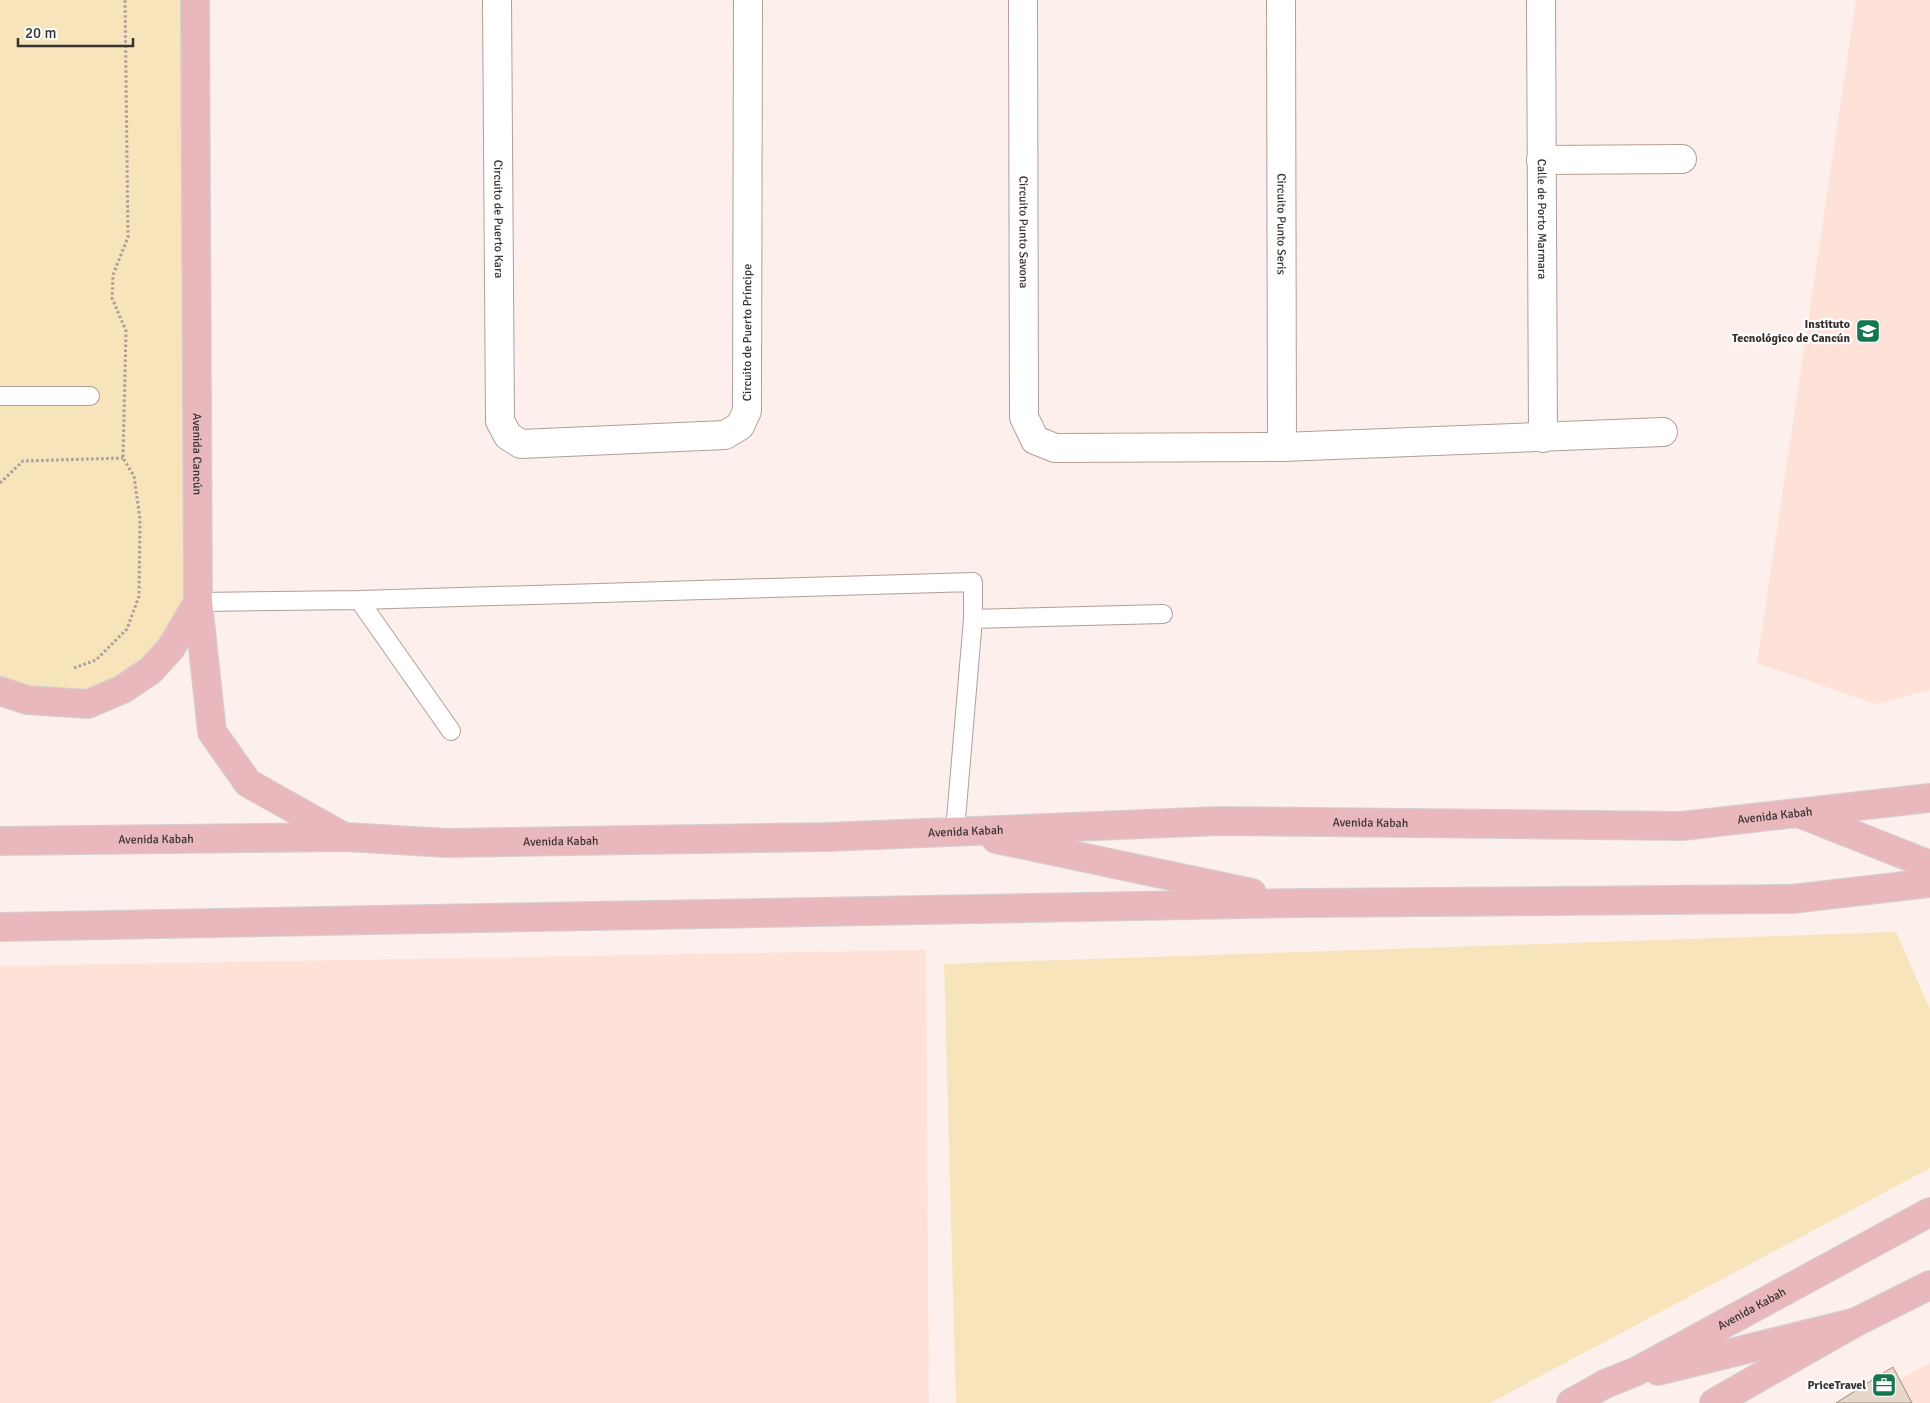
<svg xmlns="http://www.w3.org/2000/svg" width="1930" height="1403" font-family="Signika,sans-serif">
<rect width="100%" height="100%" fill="#fdf0ec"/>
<path fill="#fee2d8" d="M1856,0H1930V690L1876,704L1757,663Z
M926,950L929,1403H0V966Z
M1930,1363V1403H1856Z"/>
<path fill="#f7e4bb" d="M0,0H189L186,622L102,697L0,691Z
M1896,932L1930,1009V1168L1490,1403H956L944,964Z"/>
<path fill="#e6d7ca" stroke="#998b7f" d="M1893,1367L1912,1403H1836Z"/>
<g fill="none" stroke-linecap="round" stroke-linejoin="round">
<defs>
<path id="lane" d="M0,396H90
M359,600L973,582V619L955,831
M198,602L359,600L451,731
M973,619L1163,614"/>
<g id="street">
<path id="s1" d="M497,0L500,421L508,436L521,444L725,435L740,426L747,411L748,0"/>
<path id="s2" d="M1023,0L1024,417L1035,440L1055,448L1282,447L1663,432"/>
<path id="s3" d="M1281,0L1282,447"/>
<path id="s4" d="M1541,0L1543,438"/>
<path d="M1541,160L1682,159"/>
</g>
<g id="primary">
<path id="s5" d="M195,0L198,602L212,732L248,783L344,837"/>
<path d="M0,691L27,700L88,704L123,689L151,670L171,648L198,602"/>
<path d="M1801,814L1930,865"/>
<path d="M996,839L1252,893"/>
<path id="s6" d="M0,841L346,837L447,843L826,837L1219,821L1682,826L1930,798"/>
<path d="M0,927L1300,903L1792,899L1930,883"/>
<path d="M1658,1371L1856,1322"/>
<path id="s7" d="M1571,1403L1605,1384L1637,1371L1930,1212"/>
<path d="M1714,1403L1856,1322L1930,1285"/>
</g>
</defs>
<use href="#lane" stroke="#b19e98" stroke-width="20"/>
<use href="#street" stroke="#b19e98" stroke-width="30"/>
<use href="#primary" stroke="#d4d2d1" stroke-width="30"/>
<path stroke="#a89e9a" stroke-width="3" stroke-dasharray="2.5 2.5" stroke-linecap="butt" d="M0,483L23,461L123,458
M74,668L96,660L127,629L139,596L140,519L134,476L123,458L126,331L112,298L113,275L128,237L125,0"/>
<use href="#lane" stroke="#fff" stroke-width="18"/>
<use href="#street" stroke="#fff" stroke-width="28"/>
<use href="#primary" stroke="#e9b8bc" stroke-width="28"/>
</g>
<defs>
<symbol id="university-square" viewBox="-11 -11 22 22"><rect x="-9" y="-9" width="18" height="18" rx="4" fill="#14774f" stroke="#fff"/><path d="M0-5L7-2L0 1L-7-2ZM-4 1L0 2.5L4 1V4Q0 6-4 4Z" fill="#fff"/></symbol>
<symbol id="office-square" viewBox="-11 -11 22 22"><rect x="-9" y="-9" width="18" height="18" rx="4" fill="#14774f" stroke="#fff"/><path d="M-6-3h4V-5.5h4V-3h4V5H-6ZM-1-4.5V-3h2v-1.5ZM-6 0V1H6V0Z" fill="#fff"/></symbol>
</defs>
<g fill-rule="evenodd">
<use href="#university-square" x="1854" y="317" width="28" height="28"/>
<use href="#office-square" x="1870" y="1371" width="28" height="28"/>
</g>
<g text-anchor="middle" stroke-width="4.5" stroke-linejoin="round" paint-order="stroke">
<g font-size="12" fill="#3a322f" stroke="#fff">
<text dy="4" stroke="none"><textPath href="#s1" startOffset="219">Circuito de Puerto Kara</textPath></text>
<text dy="4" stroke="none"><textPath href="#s4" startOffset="219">Calle de Porto Marmara</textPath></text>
<text dy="4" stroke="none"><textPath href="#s3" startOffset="224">Circuito Punto Seris</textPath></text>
<text dy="4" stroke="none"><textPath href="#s2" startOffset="232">Circuito Punto Savona</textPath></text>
<text dy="4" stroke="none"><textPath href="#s1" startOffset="770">Circuito de Puerto Príncipe</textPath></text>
<text dy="4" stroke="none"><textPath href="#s5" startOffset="454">Avenida Cancún</textPath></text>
<text dy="4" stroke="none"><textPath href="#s6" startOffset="1776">Avenida Kabah</textPath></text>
<text dy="4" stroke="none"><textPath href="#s6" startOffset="1371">Avenida Kabah</textPath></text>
<text dy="4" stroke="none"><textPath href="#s6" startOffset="966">Avenida Kabah</textPath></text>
<text dy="4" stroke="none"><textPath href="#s6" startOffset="156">Avenida Kabah</textPath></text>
<text dy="4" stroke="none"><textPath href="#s6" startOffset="561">Avenida Kabah</textPath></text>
<text dy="4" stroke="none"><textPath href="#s7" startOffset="204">Avenida Kabah</textPath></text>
</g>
<g font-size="12" font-weight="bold" fill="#3a322f" stroke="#fff" text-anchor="end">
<text x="1850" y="328">Instituto<tspan x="1850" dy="14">Tecnológico de Cancún</tspan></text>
<text x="1866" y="1389">PriceTravel</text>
</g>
</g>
<path d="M18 38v8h115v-8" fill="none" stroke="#3a322f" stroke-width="2.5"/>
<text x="25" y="38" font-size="15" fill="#3a322f" stroke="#ffffff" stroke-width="4" paint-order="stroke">20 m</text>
</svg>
